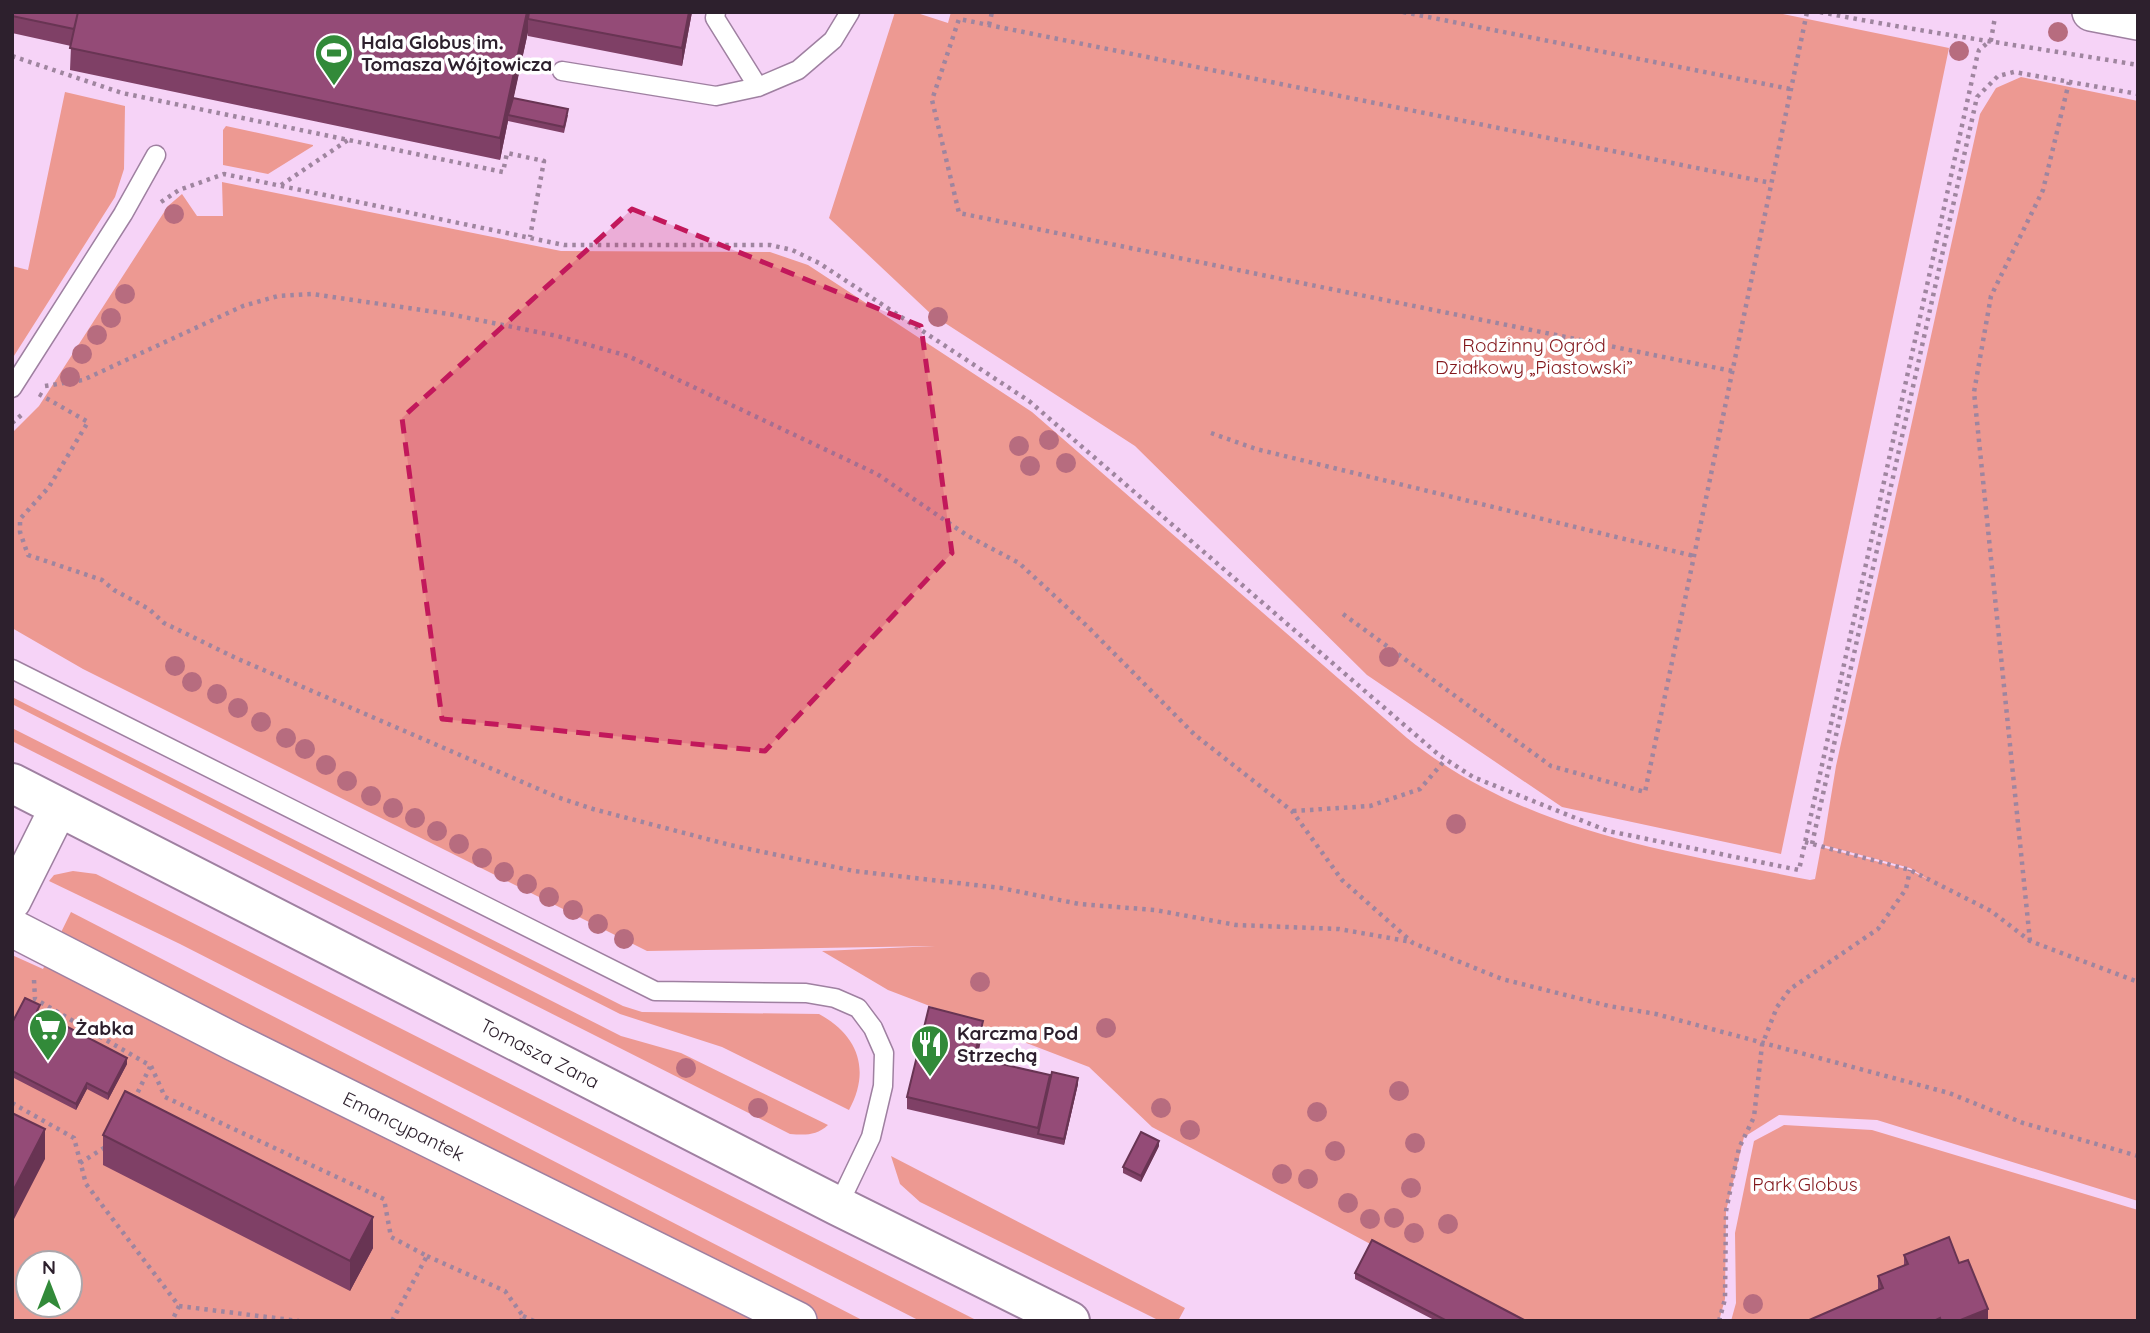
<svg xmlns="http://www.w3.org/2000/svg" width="2150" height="1333" font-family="Quicksand,sans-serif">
<rect width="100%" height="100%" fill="#f6d3f7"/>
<path fill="#ed9992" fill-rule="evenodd" d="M895,12H914L948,23L951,12H1773L1949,48L1781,854L1562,807L1367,675L1135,446L931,314L829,218Z
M2021,77L2138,101V1201L1877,1120L1779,1115L1744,1137L1726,1211L1725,1299L1719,1321H1514L1152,1127L1089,1067L888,990L822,951L935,946L647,951L83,669L12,628V433L39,406L168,206L182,194L197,216H223L222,182L561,251L770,252L808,265L1032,412L1407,738C1525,832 1666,851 1810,880L1815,879L1821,847L1910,870L1929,880L1910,868L1823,845L1836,766L1980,114L1996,88Z
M65,92L125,106L124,169L115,197L12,359V266L28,270Z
M226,126L313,145V146L268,174L223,165V130Z
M12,697L623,1006L642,1012L819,1014C858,1035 871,1070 849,1110L722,1047L620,1014L12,704Z
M12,728L621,1036L681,1053L828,1125C816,1136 805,1135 790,1134L12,741Z
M73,871L96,874L978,1321H920L180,944L49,881L54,875Z
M71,912L864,1321H12V955L43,969ZM28,1263H70V1305H28Z
M1784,1125L1872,1130L2138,1210V1321H1731L1736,1303L1735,1233L1754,1141Z
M891,1156L1185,1308L1178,1321H1160L920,1202L900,1184Z"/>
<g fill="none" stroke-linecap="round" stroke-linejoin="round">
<defs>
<path id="lane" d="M716,12L715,18L758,87
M562,71L716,96L758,87L798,70L833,40L850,12
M12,388L123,214L156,155
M12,669L655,991L806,993L835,998L858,1008L873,1028L884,1053L883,1086L871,1137L838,1206"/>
<g id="street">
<path d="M2091,12L2138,21"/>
<path d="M12,901L59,807"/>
<path id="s1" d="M12,928L234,1042L798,1321"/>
</g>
<g id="secondary">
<path id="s2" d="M12,783L838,1206L1070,1321"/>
</g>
</defs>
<use href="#lane" stroke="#9f80a1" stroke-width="21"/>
<use href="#street" stroke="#9f80a1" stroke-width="40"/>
<use href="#secondary" stroke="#9f80a1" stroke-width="42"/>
<path stroke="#9f859f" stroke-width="4.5" stroke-dasharray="3.5 5" stroke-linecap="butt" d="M1403,12L1790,89
M1820,12C1926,33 2032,47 2138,65
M989,25L992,12
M12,56L122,93L503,172L507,153L544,161L530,237
M281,185L348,140
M161,202L179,190L224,174L564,245H770L792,250L819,263L1029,401L1439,755L1473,777L1608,831L1799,870L1977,57L1979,50L1991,40L1995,17
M1732,371L959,213L932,100L959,19L1771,183
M45,386L83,380L243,306L278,296L312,294L449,314L557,336L628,356L877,474L968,536L1019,563L1087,626L1195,735L1292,811L1342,880L1413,943L1502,979L1609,1006L1656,1014L1949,1093L2023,1123L2138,1156
M39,394L88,422L49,487L20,519V532L28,555L102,580L114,590L149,609L164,623L238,659L557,797L593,809L730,845L854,871L1001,888L1079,904L1155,910L1236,925L1339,929L1412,942
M12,423L25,412
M1211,433L1256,449L1694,556
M1343,614L1551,766L1645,792L1807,12
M1293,811L1370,806L1420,789L1445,760
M1805,842L1910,870L1991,911L2030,941L2138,982
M1812,844L1977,97L1998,76L2014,72L2138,94
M2030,941L1974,392L1991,296L2043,190L2069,82
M34,980L35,999L151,1066L165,1097L384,1199L391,1237L427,1256L392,1321
M134,1100L150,1067
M12,1103L74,1138L86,1184L179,1306L172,1321
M80,1163L107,1146
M427,1256L505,1291L523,1316L521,1321
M179,1306L299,1321
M523,1316L534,1321
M1719,1321L1725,1299L1726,1211L1739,1148L1754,1117L1762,1045L1777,1007L1790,989L1878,929L1906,889L1910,870"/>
<use href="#lane" stroke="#fff" stroke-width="18"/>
<use href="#street" stroke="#fff" stroke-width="37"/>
<use href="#secondary" stroke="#fff" stroke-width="38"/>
</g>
<g fill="#b76c7f">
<circle cx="2058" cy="32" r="10"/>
<circle cx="1959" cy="51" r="10"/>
<circle cx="174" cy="214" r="10"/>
<circle cx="125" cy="294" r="10"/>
<circle cx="938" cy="317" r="10"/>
<circle cx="111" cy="318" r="10"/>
<circle cx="97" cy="335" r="10"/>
<circle cx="82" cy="354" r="10"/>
<circle cx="70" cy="377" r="10"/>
<circle cx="1049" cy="440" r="10"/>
<circle cx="1019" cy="446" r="10"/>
<circle cx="1066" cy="463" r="10"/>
<circle cx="1030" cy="466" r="10"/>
<circle cx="1389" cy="657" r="10"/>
<circle cx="175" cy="666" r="10"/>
<circle cx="192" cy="682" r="10"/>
<circle cx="217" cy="694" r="10"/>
<circle cx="238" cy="708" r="10"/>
<circle cx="261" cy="722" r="10"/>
<circle cx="286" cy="738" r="10"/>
<circle cx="305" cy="749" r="10"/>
<circle cx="326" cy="765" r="10"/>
<circle cx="347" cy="781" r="10"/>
<circle cx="371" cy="796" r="10"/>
<circle cx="393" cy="808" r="10"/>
<circle cx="415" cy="818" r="10"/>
<circle cx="1456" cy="824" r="10"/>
<circle cx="437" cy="831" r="10"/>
<circle cx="459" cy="844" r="10"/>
<circle cx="482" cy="858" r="10"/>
<circle cx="504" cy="872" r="10"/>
<circle cx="527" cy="884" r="10"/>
<circle cx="549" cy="897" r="10"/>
<circle cx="573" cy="910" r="10"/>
<circle cx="598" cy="924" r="10"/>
<circle cx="624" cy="939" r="10"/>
<circle cx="980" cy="982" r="10"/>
<circle cx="1106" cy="1028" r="10"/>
<circle cx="686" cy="1068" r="10"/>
<circle cx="1399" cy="1091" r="10"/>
<circle cx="758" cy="1108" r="10"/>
<circle cx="1161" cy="1108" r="10"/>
<circle cx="1317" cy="1112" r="10"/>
<circle cx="1190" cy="1130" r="10"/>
<circle cx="1415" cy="1143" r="10"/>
<circle cx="1335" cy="1151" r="10"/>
<circle cx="1282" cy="1174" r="10"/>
<circle cx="1308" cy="1179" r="10"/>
<circle cx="1411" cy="1188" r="10"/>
<circle cx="1348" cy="1203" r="10"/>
<circle cx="1394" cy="1218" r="10"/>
<circle cx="1370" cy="1219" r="10"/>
<circle cx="1448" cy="1224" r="10"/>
<circle cx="1414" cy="1233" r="10"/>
<circle cx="1753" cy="1304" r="10"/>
</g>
<path fill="#7f4066" d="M12,12H692L682,66L528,36V32L513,99L568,115L564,133L508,121L500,160L70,70L71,46L12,33Z
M40,1011L39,1012L127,1064L108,1100L87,1089L76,1110L12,1077V1023Z
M983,1032L977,1058L1050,1080L1078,1084L1064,1145L907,1109V1097Z
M103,1135L373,1248L350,1291L103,1165Z
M1159,1146L1141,1182L1123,1173V1167Z
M1904,1255L1959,1263L1988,1321H1807L1878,1290V1276L1904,1266Z
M1355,1273L1526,1321H1436L1355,1279Z"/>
<path fill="#683453" d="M527,12H532L528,19V32L510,115H508V121L500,160V138Z
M689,12H692L682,66V48Z
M983,1021V1032L974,1069V1058Z
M127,1058V1064L108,1100V1094Z
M1078,1078V1084L1064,1145V1139Z
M87,1083V1089L76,1110V1104Z
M45,1129V1159L12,1223V1193Z
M1159,1141V1146L1141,1182V1176Z
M373,1217V1248L350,1291V1261Z
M1988,1309V1321H1958Z"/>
<path fill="#944b77" stroke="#683453" stroke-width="2" d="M12,12H78L74,29L12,16Z
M78,12H527L500,138L70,48Z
M529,12H689L682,48L528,19Z
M513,98L568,109L564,127L508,115Z
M25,998L40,1005L37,1011L127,1058L108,1094L87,1083L76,1104L12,1071V1023Z
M929,1007L983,1021L974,1058L1050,1075L1038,1128L907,1097Z
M1052,1072L1078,1078L1064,1139L1038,1134Z
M125,1091L373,1217L350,1261L103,1135Z
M12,1113L45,1129L12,1193Z
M1141,1132L1159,1141L1141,1176L1123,1167Z
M1949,1237L1959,1263L1968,1260L1988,1309L1958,1321H1941L1940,1318L1934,1321H1807L1883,1288L1878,1276L1908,1264L1904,1255Z
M1372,1240L1526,1321H1447L1355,1273Z"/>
<path fill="#c2185b" fill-opacity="0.2" stroke="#c2185b" stroke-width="5" stroke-dasharray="14 9" stroke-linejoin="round" d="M632,209L921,326L952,553L765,751L442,719L402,418Z"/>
<defs>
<symbol id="stadium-pin" viewBox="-11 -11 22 30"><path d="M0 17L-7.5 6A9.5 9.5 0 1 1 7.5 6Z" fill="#328a39" stroke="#fff"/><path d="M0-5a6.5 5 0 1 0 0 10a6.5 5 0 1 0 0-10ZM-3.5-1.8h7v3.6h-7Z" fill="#fff"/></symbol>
<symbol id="supermarket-pin" viewBox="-11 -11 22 30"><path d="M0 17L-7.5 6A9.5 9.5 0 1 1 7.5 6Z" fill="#328a39" stroke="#fff"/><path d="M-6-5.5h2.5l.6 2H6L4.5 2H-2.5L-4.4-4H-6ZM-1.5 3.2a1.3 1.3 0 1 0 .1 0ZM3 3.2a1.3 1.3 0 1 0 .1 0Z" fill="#fff"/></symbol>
<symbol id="restaurant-pin" viewBox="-11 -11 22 30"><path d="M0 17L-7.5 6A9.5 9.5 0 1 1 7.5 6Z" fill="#328a39" stroke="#fff"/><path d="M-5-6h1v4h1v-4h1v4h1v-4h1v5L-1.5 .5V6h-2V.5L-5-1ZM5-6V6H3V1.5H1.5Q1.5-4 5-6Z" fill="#fff"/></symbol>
</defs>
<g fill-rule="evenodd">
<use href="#stadium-pin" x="312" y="31" width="44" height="60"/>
<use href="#supermarket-pin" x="26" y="1006" width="44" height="60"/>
<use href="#restaurant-pin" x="908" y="1022" width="44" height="60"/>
</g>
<g text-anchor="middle" stroke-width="7" stroke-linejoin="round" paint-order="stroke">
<g font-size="19" font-weight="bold" fill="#2d202d" stroke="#fff" text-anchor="start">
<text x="361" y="49">Hala Globus im.<tspan x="361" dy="22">Tomasza Wójtowicza</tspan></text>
<text x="75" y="1035">Żabka</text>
<text x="957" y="1040">Karczma Pod<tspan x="957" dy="22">Strzechą</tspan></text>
</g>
<g font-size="19" fill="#83171c" stroke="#fff">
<text x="1534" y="352">Rodzinny Ogród<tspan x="1534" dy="22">Działkowy „Piastowski”</tspan></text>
<text x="1805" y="1191">Park Globus</text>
</g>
<g font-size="19" fill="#2d202d" stroke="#fff">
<text dy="7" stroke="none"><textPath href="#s2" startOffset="593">Tomasza Zana</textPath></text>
<text dy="7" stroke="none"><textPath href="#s1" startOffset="439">Emancypantek</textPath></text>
</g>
</g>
<rect width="2150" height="1333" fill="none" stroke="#2d202d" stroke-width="28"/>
<g transform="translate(49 1284)"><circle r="33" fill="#ffffff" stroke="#aba6ab" stroke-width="2"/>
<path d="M0-5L12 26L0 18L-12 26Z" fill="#328a39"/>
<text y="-10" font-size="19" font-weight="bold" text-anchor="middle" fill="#2d202d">N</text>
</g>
</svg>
